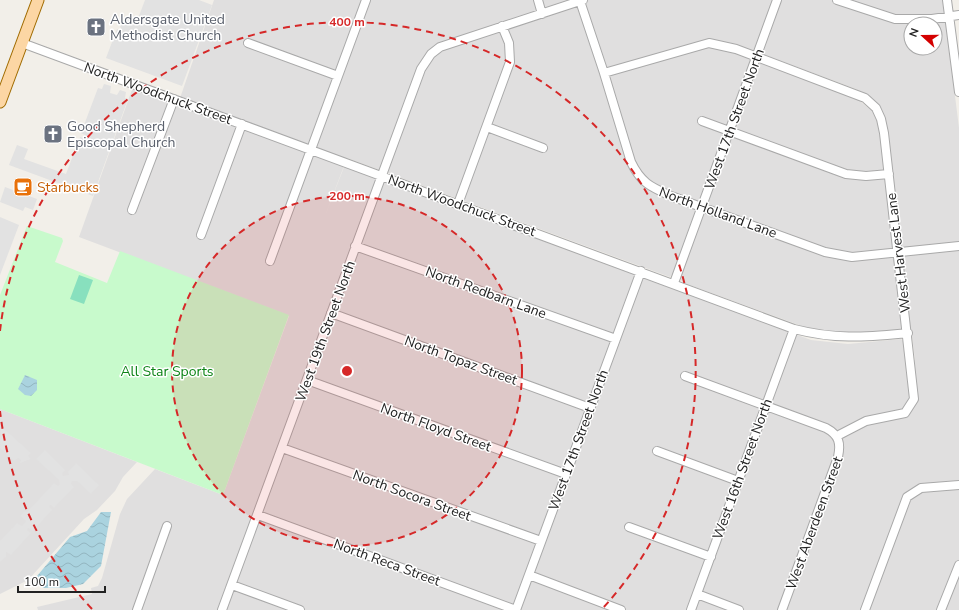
<svg xmlns="http://www.w3.org/2000/svg" width="959" height="610" font-family="'Nunito Sans',sans-serif">
<defs>
<pattern id="water-waves" width="16" height="10" patternUnits="userSpaceOnUse"><rect width="16" height="10" fill="#aad3df"/><path d="M0 5q4-4 8 0t8 0" fill="none" stroke="#92b5bf"/></pattern>
</defs>
<rect width="100%" height="100%" fill="#f2efe9"/>
<path fill="#e0dfdf" fill-rule="evenodd" d="M214,0H943L959,128V610H38L37,607L92,594L91,588L98,586L102,578L120,514L127,499L155,469L223,495L289,316L79,237L134,84L179,101ZM911,24H935V48H911ZM754,51L856,89L867,95L878,104L871,110L857,99L763,63L759,64L680,275L681,280L684,283L807,328L843,334L911,329L915,360H907L904,342L901,339L848,344L811,340L344,167L325,216L347,158L670,277L673,273Z
M0,409L137,462L123,477L115,491L97,510L84,519L28,580L0,594Z"/>
<path fill="#c8facc" d="M27,226L62,238L63,241L55,262L107,283L120,251L289,315L223,495L0,409V295Z"/>
<path fill="#88e0be" d="M79,275L93,280L84,304L70,299Z"/>
<path fill="#e2e2e2" d="M145,0H199L212,5L182,86L106,58L117,29L121,31L120,24L123,18L130,16L143,19L139,16Z
M104,84L111,86L110,93L117,95L120,90L126,92L125,98L128,99L93,196L9,165L17,145L28,149L24,159L66,174L80,137L84,138L85,135L81,133L98,88L102,89Z
M5,187L37,199L33,210L25,207L23,211L0,202Z
M0,217L19,225L0,275Z
M1,426L31,453L28,456L31,459L20,463L21,460L18,458L14,461L0,448Z
M45,450L65,470L62,474L63,476L69,475L68,472L76,463L99,485L91,494L77,481H72L71,484L74,487L54,508L51,505L49,506L52,510L33,531L28,528L27,530L31,533L11,555L6,552V557L0,562V541L17,523L22,526L26,521L20,516L25,511L27,512L54,483L58,486L60,484L59,480L36,459Z"/>
<path fill="url(#water-waves)" d="M25,375L37,380V390L31,396L25,395L18,389Z
M101,512H111L101,566L83,584L66,588H43L37,576L70,537L87,531Z"/>
<g fill="none" stroke-linecap="round" stroke-linejoin="round">
<defs>
<path id="minor" d="M538,0L542,14
M837,0L895,19H932L959,15
M947,0L959,92
M580,1L604,73L631,162C641,183 651,187 671,196L825,252L852,257L959,246
M22,43L794,329C837,340 864,337 908,333
M248,43L338,76
M604,73L709,43L736,49L865,98L876,108L881,119L884,133L914,399L905,413L866,421L837,436
M702,121L846,174L866,176L889,174
M487,127L543,148
M458,204L510,62L509,43L502,26
M132,210L174,99
M201,235L242,124
M355,246L616,339
M270,261L366,0
M674,283L777,0
M331,313L590,408
M685,376L826,428C839,435 841,443 838,457L782,610
M307,380L566,474
M282,448L541,541
M657,451L738,481
M258,515L516,610
M629,527L711,557
M529,575L621,610
M232,585L300,610
M697,594L739,610
M137,610L167,526
M222,610L421,69L431,54L440,47L583,0
M516,610L641,271
M691,610L794,329
M865,610L907,497L921,488L959,485
M941,610L959,565"/>
<path id="major" d="M0,102L38,0"/>
</defs>
<use href="#minor" stroke="#a9a9a9" stroke-width="10"/>
<use href="#major" stroke="#a06b00" stroke-width="13"/>
<use href="#minor" stroke="#fff" stroke-width="8"/>
<use href="#major" stroke="#fcd6a4" stroke-width="11"/>
</g>
<circle cx="347" cy="371" r="175" fill="#d62828" fill-opacity=".12"/>
<g fill="none" stroke="#d62828" stroke-width="2" stroke-dasharray="7 5">
<circle cx="347" cy="371" r="175"/>
<path d="M92 609A349 349 0 0 1 0 411M0 331A349 349 0 1 1 602 609"/>
</g>
<defs>
<symbol id="church-square" viewBox="-11 -11 22 22"><rect x="-9" y="-9" width="18" height="18" rx="4" fill="#6b7280" stroke="#fff"/><path d="M-1.2-6h2.4v3.5h3.3v2.4h-3.3V6h-2.4V-.1h-3.3v-2.4h3.3Z" fill="#fff"/></symbol>
<symbol id="cafe-square" viewBox="-11 -11 22 22"><rect x="-9" y="-9" width="18" height="18" rx="4" fill="#e8710a" stroke="#fff"/><path d="M-5.5-4.5H6V0H3Q3 3.5 0 3.5H-2.5Q-5.5 3.5-5.5 0ZM3-3.2v2h1.7v-2ZM-6 4.5H4V6H-6Z" fill="#fff"/></symbol>
</defs>
<g fill-rule="evenodd">
<use href="#church-square" x="85" y="16" width="22" height="22"/>
<use href="#church-square" x="42" y="123" width="22" height="22"/>
<use href="#cafe-square" x="12" y="176" width="22" height="22"/>
</g>
<g text-anchor="middle" stroke-width="3" stroke-linejoin="round" paint-order="stroke">
<g font-size="14" fill="#5b616d" stroke="#fff" text-anchor="start">
<text x="110" y="24">Aldersgate United<tspan x="110" dy="16">Methodist Church</tspan></text>
<text x="67" y="131">Good Shepherd<tspan x="67" dy="16">Episcopal Church</tspan></text>
</g>
<g font-size="14" fill="#222" stroke="#fff">
<text transform="translate(158 93) rotate(20)" y="5">North Woodchuck Street</text>
<text transform="translate(734 119) rotate(-70)" y="5">West 17th Street North</text>
<text transform="translate(462 205) rotate(20)" y="5">North Woodchuck Street</text>
<text transform="translate(718 212) rotate(20)" y="5">North Holland Lane</text>
<text transform="translate(898 253) rotate(-97)" y="5">West Harvest Lane</text>
<text transform="translate(486 292) rotate(20)" y="5">North Redbarn Lane</text>
<text transform="translate(325 331) rotate(-70)" y="5">West 19th Street North</text>
<text transform="translate(461 360) rotate(20)" y="5">North Topaz Street</text>
<text transform="translate(436 427) rotate(20)" y="5">North Floyd Street</text>
<text transform="translate(578 440) rotate(-70)" y="5">West 17th Street North</text>
<text transform="translate(742 469) rotate(-70)" y="5">West 16th Street North</text>
<text transform="translate(412 495) rotate(20)" y="5">North Socora Street</text>
<text transform="translate(814 523) rotate(-70)" y="5">West Aberdeen Street</text>
<text transform="translate(387 562) rotate(20)" y="5">North Reca Street</text>
</g>
<g font-size="14" fill="#c56008" stroke="#fff" text-anchor="start">
<text x="37" y="192">Starbucks</text>
</g>
<g font-size="14" fill="#0c8416" stroke="#fff">
<text x="167" y="376">All Star Sports</text>
</g>
</g>
<circle cx="347" cy="371" r="6" fill="#d62828" stroke="#fff" stroke-width="2"/>
<g font-size="12" text-anchor="middle" font-weight="bold" fill="#d62828" stroke="#fff" stroke-width="3" stroke-linejoin="round" paint-order="stroke">
<text x="347" y="26">400 m</text>
<text x="347" y="200">200 m</text>
</g>
<g transform="translate(923 36) rotate(291)"><circle r="19" fill="#ffffff" stroke="#a7a7a7"/>
<path d="M0-3L7 15L0 10L-7 15Z" fill="#d40000"/>
<text y="-6" font-size="11" font-weight="bold" text-anchor="middle" fill="#222222">N</text>
</g>
<path d="M18 586v6h87v-6" fill="none" stroke="#222222" stroke-width="2"/>
<text x="24" y="586" font-size="12" fill="#222222" stroke="#ffffff" stroke-width="3" paint-order="stroke">100 m</text>
</svg>
